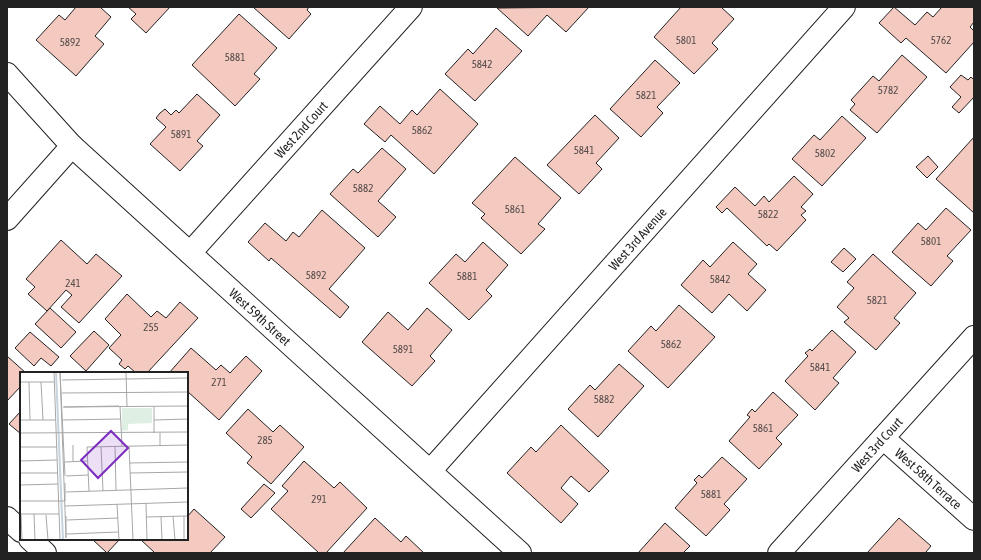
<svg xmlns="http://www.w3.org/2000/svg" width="981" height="560" font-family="'Asap Condensed',sans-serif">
<rect width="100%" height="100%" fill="#fff"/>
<path fill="#f3c9c0" stroke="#222" d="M76,7H100L111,17L95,36L104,44L76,76L36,40L59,15L65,20Z
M128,7H170L146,33L131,19L136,14Z
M253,7H309L307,10L311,14L289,39Z
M589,7L566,32L547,15L528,36L497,8Z
M681,7H721L734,19L712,43L718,49L694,74L654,37Z
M894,7L915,25L927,12L933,17L942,7H974V22L970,27L974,31V42L946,73L906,38L901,43L879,23Z
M239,14L277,48L254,74L260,79L235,106L192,65Z
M496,28L522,51L475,101L445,74L468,49L473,54Z
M902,55L927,77L877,133L850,110L855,104L851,100L873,76L879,81Z
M655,60L680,83L657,107L663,113L641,137L610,109Z
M961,75L968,80L971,77L974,80V97L959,113L952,107L961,97L950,87Z
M440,89L478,124L434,174L391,135L385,142L364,124L380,106L400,124L412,110L417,115Z
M197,94L220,115L197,141L203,146L180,171L150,144L166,127L156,118L160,113L165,109L171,115L176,110L179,113Z
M595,115L619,138L596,163L602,169L579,194L547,165Z
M842,116L866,138L822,186L792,159L814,135L820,140Z
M974,137V213L936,179Z
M382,148L406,169L378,201L396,217L378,237L330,194L353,169L358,173Z
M928,156L938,167L927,178L916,167Z
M515,157L561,198L538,224L545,229L521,254L481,218L485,214L472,203Z
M794,176L813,194L801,207L806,211L801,215L806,220L777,251L769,244L767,246L727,208L722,213L716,207L735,187L755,206L764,196L769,202Z
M946,208L971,230L947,256L953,261L931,286L892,252L918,223L926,230Z
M322,210L365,248L329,289L349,307L340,318L271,258L269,261L248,242L265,223L286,241L293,232L299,237Z
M61,240L87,264L96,254L122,276L79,323L61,307L72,295L66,290L47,311L28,294L35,287L26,279Z
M483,242L508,265L486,290L492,296L469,320L429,283L456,254L465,262Z
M733,242L757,264L748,274L766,290L747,311L729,294L712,313L681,285L703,260L710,267Z
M844,248L856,259L843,272L831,262Z
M873,254L916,293L894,318L900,323L876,350L844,322L849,318L837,307L854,288L847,282Z
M127,294L151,317L157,311L166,318L180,302L198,318L147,373H136L128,366L125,369L119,364L122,360L109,348L121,335L105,319Z
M679,305L715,337L668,388L628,351L651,326L656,331Z
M50,308L76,332L61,348L35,324Z
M427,308L452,330L430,356L435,361L412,386L362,342L388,312L408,330Z
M832,330L856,352L833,378L839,383L815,410L785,381L808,356L805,353L810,349L812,351Z
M94,331L109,345L86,371L70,356Z
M30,332L59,357L51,366L41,358L34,366L15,348Z
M191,348L216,370L221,365L230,373L246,356L262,371L219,420L187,391V373H169Z
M7,356L26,373H21V386L7,401Z
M619,364L644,386L598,437L568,409L590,385L595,390Z
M773,392L798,415L776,438L782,444L759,469L729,441L750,417L747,415L752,409L755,412Z
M248,409L273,432L280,425L304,447L271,484L247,463L252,457L226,433Z
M21,411V434L9,424Z
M561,425L609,471L589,492L571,476L561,488L578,504L561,523L507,473L531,447L536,452Z
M722,457L747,479L724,504L730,510L706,536L675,508L697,483L694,480L699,475L702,478Z
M304,461L334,488L340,482L367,508L326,553H319L271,509L288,491L282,486Z
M264,484L275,493L251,518L241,509Z
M194,509L225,537L210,553H155L140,539H187V517Z
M375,518L401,542L406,536L424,553H343Z
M899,518L931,546L926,552L928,553H867Z
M665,523L690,546L683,553H638Z
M92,539H120L107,553Z"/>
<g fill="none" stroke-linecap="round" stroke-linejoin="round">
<defs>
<g id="street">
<path id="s1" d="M7,74L72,146L520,553"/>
<path d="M7,219L72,146"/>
<path id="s2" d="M190,253L411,7"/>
<path id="s3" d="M883,438L974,519"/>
<path id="s4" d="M431,470L844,7"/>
<path id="s5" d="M779,553L974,337"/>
</g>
<path id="secondary" d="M7,518L21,531
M30,539L45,553"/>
</defs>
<use href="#street" stroke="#222" stroke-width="24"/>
<use href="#secondary" stroke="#222" stroke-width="24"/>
<use href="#street" stroke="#fff" stroke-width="22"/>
<use href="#secondary" stroke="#fff" stroke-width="22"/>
</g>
<g text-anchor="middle" stroke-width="3" stroke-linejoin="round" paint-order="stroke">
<g font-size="11" fill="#564c4a">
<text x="686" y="44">5801</text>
<text x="941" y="44">5762</text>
<text x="70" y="46">5892</text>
<text x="235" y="61">5881</text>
<text x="482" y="68">5842</text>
<text x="888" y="94">5782</text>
<text x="646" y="99">5821</text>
<text x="422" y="134">5862</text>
<text x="181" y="138">5891</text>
<text x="584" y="154">5841</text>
<text x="825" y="157">5802</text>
<text x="363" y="192">5882</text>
<text x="515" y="213">5861</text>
<text x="768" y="218">5822</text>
<text x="931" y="245">5801</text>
<text x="316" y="279">5892</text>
<text x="467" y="280">5881</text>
<text x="720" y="283">5842</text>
<text x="73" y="287">241</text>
<text x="877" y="304">5821</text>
<text x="151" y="331">255</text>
<text x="671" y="348">5862</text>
<text x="403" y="353">5891</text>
<text x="820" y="371">5841</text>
<text x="219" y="386">271</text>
<text x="604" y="403">5882</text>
<text x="763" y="432">5861</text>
<text x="265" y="444">285</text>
<text x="711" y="498">5881</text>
<text x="319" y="503">291</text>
</g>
<g font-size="13" fill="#222" stroke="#fff">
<text dy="5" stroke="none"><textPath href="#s2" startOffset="166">West 2nd Court</textPath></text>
<text dy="5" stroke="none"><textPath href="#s4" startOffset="310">West 3rd Avenue</textPath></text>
<text dy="5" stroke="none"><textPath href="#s1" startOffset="351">West 59th Street</textPath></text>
<text dy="5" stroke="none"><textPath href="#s5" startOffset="146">West 3rd Court</textPath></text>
<text dy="5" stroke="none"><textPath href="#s3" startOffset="61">West 58th Terrace</textPath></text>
</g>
</g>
<g transform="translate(20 372)">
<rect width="168" height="168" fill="#fff"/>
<path d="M102,36H132V51L108,52V58L102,59Z" fill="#e0efe3"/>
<path fill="none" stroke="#c7d3dd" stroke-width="2" d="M36,0L43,168"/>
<path fill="none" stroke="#a7a7a7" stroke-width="1" d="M34,0L40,168M40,0L46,166M40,0L45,104M106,0L107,35M42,8L168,6M0,10H34M9,10L10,48M21,10L23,48M42,21L168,20M100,34L102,74M43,35L168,34M44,35L99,34M134,35V61M0,48H36M43,48L101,47M134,48L168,47M0,61L168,60M140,61V74M53,73V90M95,74L96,118M109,74L113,168M0,75H37M81,75L83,119M0,89L37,88M45,90L68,89M109,91L168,90M0,101H38M110,101L168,100M46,104L68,103M0,113L38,112M69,119L67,75L168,73M46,120L168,116M0,129H45M45,129V111M126,131L127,168M97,132L99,168M45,134L168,130M0,142H39M1,142L2,168M14,142L15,168M26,143L28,168M46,144V166M153,144L155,168M164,144V168M126,145L168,144M141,145L142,168M47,148L98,146M47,162L98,160"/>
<path fill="#7b2cbf" fill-opacity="0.15" stroke="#7b2cbf" stroke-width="2" d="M91,59L108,76L78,106L61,88Z"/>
<rect width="168" height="168" fill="none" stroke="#222" stroke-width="2"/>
</g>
<rect width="981" height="560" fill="none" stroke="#222222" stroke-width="16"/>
</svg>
